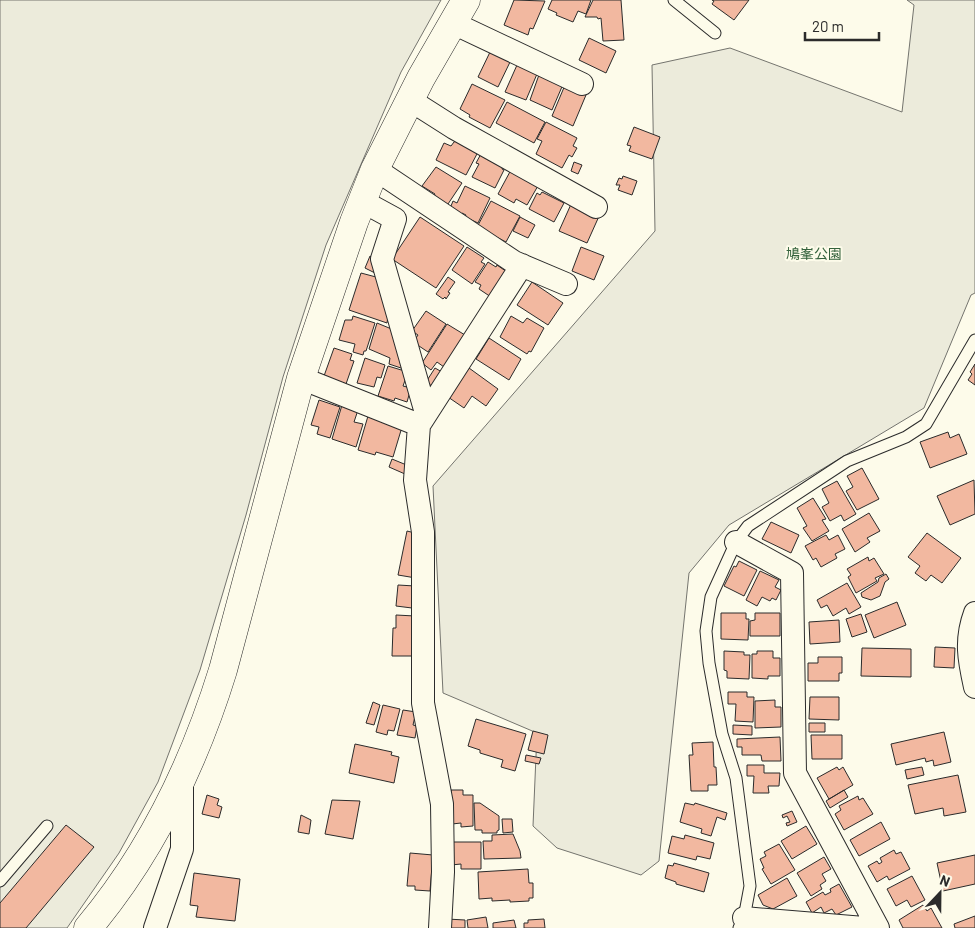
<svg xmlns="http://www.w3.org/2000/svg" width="975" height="928" font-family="Barlow,'Noto Sans JP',sans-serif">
<rect width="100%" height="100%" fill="#fdfbea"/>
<path fill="#ecebdb" stroke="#74746e" d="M0,0H441L401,72L326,245L283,377L246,515L200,670L158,782L119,853L67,928H0Z
M907,0H975V293L971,295L924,408L729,525L689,573L659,861L641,875L557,848L533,826L537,733L443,693L433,486L655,231L652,65L730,48L902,112L914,5Z"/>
<path fill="#f2b8a0" stroke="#2b2b2b" d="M514,0L545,1L533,29L530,28L528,35L504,25Z
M552,0H591L586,14L578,11L573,22L556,15L557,13L548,9Z
M593,0H621L624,40L603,41L601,18L598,19L597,17H585Z
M712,0H749L734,20L712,4L714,1Z
M589,38L616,51L606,73L579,60Z
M491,50L511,60L498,87L478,77Z
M517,65L537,74L526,100L505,92Z
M540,72L564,82L552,110L530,100Z
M472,84L505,100L490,128L469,117L470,115L460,109Z
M565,85L586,95L573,126L552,116Z
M507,102L545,122L534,143L496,123Z
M546,122L577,138L573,146L577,148L572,157L569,155L562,168L536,154L542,141L537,139Z
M634,127L660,137L652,159L629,151L631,146L627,145Z
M459,139L479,150L466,175L436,160L444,143L451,146L454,142Z
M482,152L504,163L502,169L504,170L495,188L472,177L479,164L476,163Z
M574,162L582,165L578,174L571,171Z
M436,167L462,183L446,207L432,199L435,194L422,186Z
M512,168L539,184L527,205L516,199L514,203L498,194Z
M623,176L637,181L632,195L618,190L620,185H616L619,178L622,179Z
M465,186L490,198L478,223L465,217L466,215L462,213L460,216L449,211L453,201L457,203Z
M542,192L564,203L554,222L529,209L537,193L540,195Z
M491,201L520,216L506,242L477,227Z
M572,202L600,214L587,243L559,231Z
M420,217L464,246L436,288L392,259Z
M520,217L535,225L528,238L513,231Z
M467,247L484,258L481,262L485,264L472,284L452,270Z
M581,247L604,256L594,280L572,271Z
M370,256L373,258L377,274L365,268Z
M488,262L496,267L497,265L507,272L491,297L479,289L481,285L475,282Z
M361,273L376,277L388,316L387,323L349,310Z
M448,277L455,282L448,292L450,293L446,299L445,297L443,299L436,294Z
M532,282L563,303L548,325L517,305Z
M426,311L446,324L428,352L416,344V338L418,335L412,331Z
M353,316L375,323L366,351H364L363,355L353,352L355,344L339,340L345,320H352Z
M511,316L523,323L527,318L544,328L531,352L529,351L527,354L500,337Z
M377,323L394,330L407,370L389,364L390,358L369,349Z
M447,324L465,335L444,367L437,362L431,370L422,363Z
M489,338L521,359L509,380L476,359Z
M334,348L352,354L350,360L354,361L346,384L324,376Z
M365,358L385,365L381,378L377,377L374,387L357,383Z
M975,364V385L968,380L972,374L970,372Z
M388,366L408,372L403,386L411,388L407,402L395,398L394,401L378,396Z
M435,368L442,372L433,387L426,382Z
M469,368L498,389L486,406L472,396L464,408L448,397Z
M319,400L340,407L330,438L317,434L319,427L311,425Z
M342,405L358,410L354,422L363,424L356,447L332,439Z
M368,416L402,427L393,457L376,452L375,455L358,450Z
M948,432L950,438L959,434L967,454L930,468L920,442Z
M392,459L409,466L405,474L389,467Z
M862,468L879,499L857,510L846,491L853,487L847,476Z
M974,480L975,514L950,525L937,496Z
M837,481L856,514L844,521L841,515L830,521L822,507L829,503L822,489Z
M813,498L826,519L822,520L829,531L812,541L803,528L807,526L797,508Z
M869,513L880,531L867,538L870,542L855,552L842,529Z
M771,522L799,535L791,553L762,539Z
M407,531L415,533L416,578L398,575Z
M927,533L961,558L942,583L931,575L926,581L915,573L920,566L908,557Z
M826,535L829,540L838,535L845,549L835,554L837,558L821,567L816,558L813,560L805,546Z
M868,557L869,561L874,558L884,574L875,578L877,581L856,593L848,577L851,575L847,569Z
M739,561L757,570L744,596L724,586L734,566L736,567Z
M760,571L779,580L775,587L781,590L776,600L772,598L770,601L762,597L757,606L746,600Z
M886,574L889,579L885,582L880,596L871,600L862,597L861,593L878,582L879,578Z
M847,583L861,607L849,614L846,608L833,616L827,605L821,608L817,600Z
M398,585L415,586L412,608L396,606Z
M897,602L906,625L874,638L865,615Z
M721,613H746V619H749L748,640L721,639Z
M755,613H780V636H750V621L755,620Z
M861,614L867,632L852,637L846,619Z
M396,615L415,616L414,656H392L393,628H396Z
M839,620L840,642L810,644L809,622Z
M935,647L955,648L954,668L934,667Z
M862,648L911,649V677L861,676Z
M724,651L744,652V655H750L749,679L727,678V671L724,670Z
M757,651H773V658H780V676H768V679L752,678V654H757Z
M818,657H842V673H839V681H808V663H818Z
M728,692H747V697H754L753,722L735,721L736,704H728Z
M810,697H839V720L809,719Z
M775,700V707H781V727L755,728V701Z
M373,702L380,705L374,725L366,723Z
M383,705L400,709L394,731L388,730L387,735L376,732Z
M403,710L416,712L413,725L417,726L415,738L397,735Z
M476,719L526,734L515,771L501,767L503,760L480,753V750L468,746Z
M809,723H825V732H809Z
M733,725L752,726V735L733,734Z
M533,731L548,735L544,754L528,750Z
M944,732L951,762L934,766L933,760L926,762L925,758L896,765L891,744Z
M811,735H842V759H812Z
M780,737L781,761H762L761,755H742V747H737V739Z
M713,742L714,767H716L717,785H708V791H691L689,755H693L692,743Z
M355,744L392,752L391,755L399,757L394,783L349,773Z
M526,755L541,758L539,764L525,761Z
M747,765H764V773H780L779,786H768L769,793H753L754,776H747Z
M837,767L839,770L843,767L853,785L829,799L817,778Z
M922,767L924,775L907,779L905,770Z
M958,775L966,812L944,816L943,808L915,814L908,785Z
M451,790H463V795H473V826L461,827V823L452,824Z
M844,790L848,797L830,808L826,801Z
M207,795L219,799L217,805L222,807L219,818L202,814Z
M858,796L859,800L863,798L873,814L844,830L835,814L841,810L839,806Z
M332,800L360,801L353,839L325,834Z
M474,803H480L499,816V830L497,831V833H482V830H475Z
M685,803L694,805L695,803L727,813L725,820L717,817L711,836L701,833L702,829L680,822Z
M792,811L797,822L787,826L786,823L790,822L787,816L783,818L782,815Z
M301,815L311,820L309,834L298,832Z
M502,819H512L513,832L503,833Z
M881,822L890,839L859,856L850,840Z
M66,825L94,847L26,928H0V903Z
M806,826L817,844L792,859L781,841Z
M513,834L520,851L521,858L484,859L483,841H492V835Z
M685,835L714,843L710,859L697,856L696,860L668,853L672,836L684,839Z
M453,842H481V869H461V864L451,865Z
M779,844L795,870L771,884L762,869L764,868L760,859L766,856L764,852Z
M894,850L896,854L901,852L910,869L889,880L887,876L877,882L868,866L877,861L879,864L882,862L880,858Z
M410,853L433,855L430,891L415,890V886H407Z
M975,855V884L943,891L937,863Z
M824,857L831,869L822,874L826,881L820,885L822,889L811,896L797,873Z
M674,863L709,873L704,892L676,884V882L665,878L668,865L673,866Z
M528,869L529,883H533V898H529V901L510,902V900L492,901V898L479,899L478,872Z
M194,873L240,879L235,921L196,917L198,906L190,905Z
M912,876L925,900L911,907L907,900L896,906L887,889Z
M787,878L797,896L773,909L763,905L758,895Z
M839,884L852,907L836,915L832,909L824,913L821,907L812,913L806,902L823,892L825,895L831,892L830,889Z
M923,905L927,911L931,908L942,928H903L899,920Z
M975,916V928H955L954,924Z
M486,917L488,928H468L467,920Z
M447,919L465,920V928H447Z
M544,919L545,928H524V923H528V920Z
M514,920L516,928H493V923Z"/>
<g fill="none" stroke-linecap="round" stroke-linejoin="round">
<defs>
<path id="lane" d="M674,0L715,33
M0,881L47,826
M739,928L744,918L750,886L736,778L722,734L709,663L706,631L711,597L736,542L748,526L847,461L906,437L926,424L975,340"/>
<path id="street" d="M453,23L582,84
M410,100L454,128L596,207
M375,169L514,262L566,284
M362,201L395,219L382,259L426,413
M301,378L419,425L415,480L423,532V703L442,804L443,872L440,928
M421,422L522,265
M736,542L792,573L795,773L878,928
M975,613C965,640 969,660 975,687
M744,918L864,928
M155,928L182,849V779"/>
<path id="secondary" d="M88,928C151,853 194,764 223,670L301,378L354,222L375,169L421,78L466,0"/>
</defs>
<use href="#lane" stroke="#2b2b2b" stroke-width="13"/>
<use href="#street" stroke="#2b2b2b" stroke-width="24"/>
<use href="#secondary" stroke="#2b2b2b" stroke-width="29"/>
<use href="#lane" stroke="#fdfbea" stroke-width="11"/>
<use href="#street" stroke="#fdfbea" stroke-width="22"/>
<use href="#secondary" stroke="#fdfbea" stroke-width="28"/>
</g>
<g text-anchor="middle" stroke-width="4" stroke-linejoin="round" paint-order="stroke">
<g font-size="14" fill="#34623c" stroke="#fdfbea">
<text x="814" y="259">鳩峯公園</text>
</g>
</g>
<g transform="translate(940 893) rotate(22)" stroke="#fdfbea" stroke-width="4" paint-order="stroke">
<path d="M0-4L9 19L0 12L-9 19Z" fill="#2b2b2b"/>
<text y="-8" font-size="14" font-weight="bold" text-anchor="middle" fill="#2b2b2b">N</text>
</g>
<path d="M805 32v8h74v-8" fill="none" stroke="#2b2b2b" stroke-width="2.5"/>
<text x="812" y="32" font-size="15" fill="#2b2b2b" stroke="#fdfbea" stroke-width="4" paint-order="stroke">20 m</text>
</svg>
